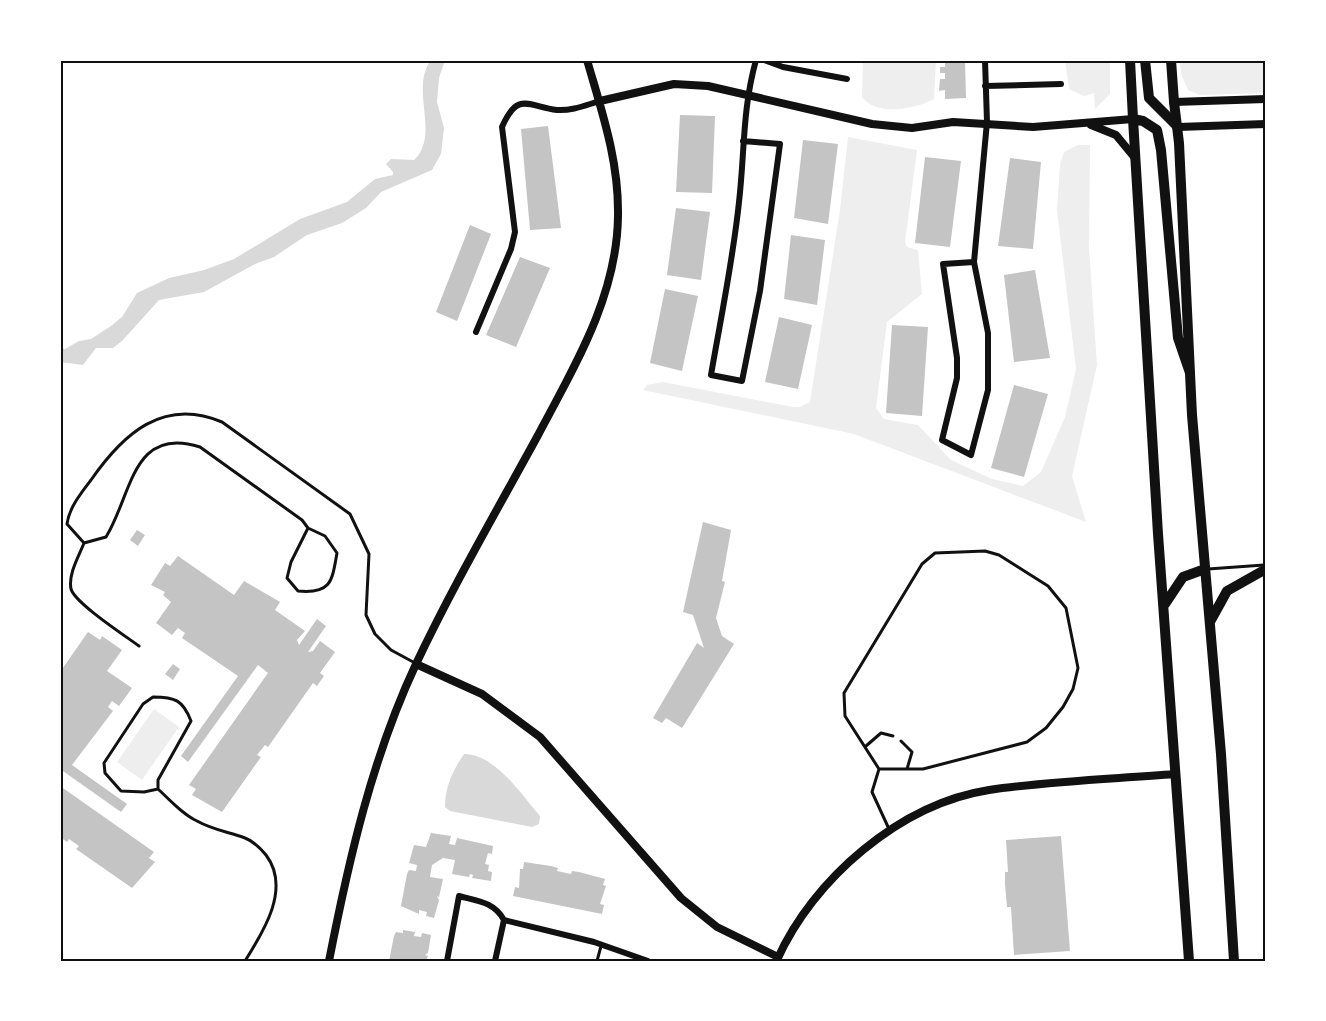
<svg xmlns="http://www.w3.org/2000/svg" width="1326" height="1021" font-family="'Open Sans',sans-serif">
<rect width="100%" height="100%" fill="#fff"/>
<path fill="#eee" d="M863,60H936L934,99C915,109 877,117 862,97Z
M1065,60H1110V94L1095,109L1094,93L1084,96L1069,89Z
M1180,60H1264L1266,93L1200,95L1188,90L1181,74Z
M848,137L917,150L905,242L907,247L918,250L922,294L887,322L876,408L884,419L918,425L951,460L992,479L1023,486L1041,472L1065,417L1076,369L1057,210L1060,164L1064,152L1078,145H1090L1089,248L1097,365L1072,476L1086,522L854,434L643,390L647,385L663,382L793,407H800L810,402L840,210Z
M154,709L179,727L142,780L117,762Z"/>
<path fill="#d9d9d9" d="M431,60H445L439,78L437,102L444,128L441,154L432,170L381,192L366,208L342,223L307,235L274,257L255,264L204,292L159,300L122,341L113,348H96L83,365L60,362V348L65,349L79,341L91,339L111,326L122,317L137,293L169,278L204,270L234,259L300,219L347,202L375,179L393,175V172L386,164L391,159L414,160C441,134 409,90 431,60Z
M464,754C495,754 521,794 540,816L539,824L532,827L450,811L445,807C445,787 453,770 464,754Z"/>
<path fill="#c4c4c4" d="M945,60H965L966,98L945,99V90L939,91L940,79H945V73H940V67H945Z
M680,115L715,116L712,193L676,192Z
M548,126L561,228L530,230L521,129Z
M803,140L838,144L828,224L794,218Z
M925,157L961,161L950,247L915,243Z
M1010,158L1041,162L1033,249L998,246Z
M676,208L710,212L701,280L667,275Z
M470,225L491,234L457,321L436,312Z
M791,235L825,240L817,305L784,299Z
M520,257L550,268L516,347L486,335Z
M1035,270L1050,358L1014,362L1004,275Z
M665,289L698,296L682,371L650,363Z
M779,317L812,325L798,389L765,382Z
M892,325L928,327L922,416L886,413Z
M1014,385L1048,394L1024,477L991,468Z
M703,522L731,530L722,581L725,582L716,618L722,636L734,644L682,728L666,718L662,723L653,718L697,643L704,648L693,615L683,612Z
M137,530L145,535L138,546L130,540Z
M178,556L234,595L244,581L280,602L275,610L305,631L297,640L299,645L317,619L326,626L308,652L313,651L320,641L335,652L320,673L324,676L317,686L313,683L268,747L265,745L257,755L261,757L222,812L192,795L196,789L189,785L268,673L258,665L188,762L181,756L238,676L182,638L185,633L178,628L172,635L156,623L171,602L163,595L165,592L151,585L165,563L170,566Z
M88,632L100,640L102,636L122,650L107,671L132,688L119,706L112,701L108,707L113,711L72,765L127,804L121,812L60,769V672Z
M173,664L180,669L173,680L165,674Z
M60,786L154,852L149,858L155,862L132,888L76,849L79,846L69,839L67,842L60,837Z
M431,833L451,836L449,844L455,845L457,838L493,846L492,854L488,853L485,864L489,865L488,871L492,872L491,881L472,878L473,875L470,874L469,877L452,874L455,860L443,858L432,865L430,877L443,879L439,897L437,896L439,900L434,918L426,916L427,912L419,910V914L401,906L407,874L409,870L416,871L417,865L409,863L414,845L426,847Z
M1061,836L1070,951L1014,955L1011,907H1007L1005,884V872H1008L1006,840Z
M524,862L551,866L558,868L557,871L571,874L572,871L579,872L605,879L603,885L606,886L600,904L604,905L602,914L513,896L515,887L519,888L520,869H523Z
M403,930L415,932L414,936L421,937L422,933L431,935L428,953L425,955L428,956L426,961H389L394,936L396,932L403,933Z"/>
<g fill="none" stroke-linecap="round" stroke-linejoin="round">
<path stroke="#111" stroke-width="3" d="M308,528L291,562L287,578L298,591C331,594 332,582 337,553L325,536L308,528L302,520L200,447C132,425 132,495 106,537L84,543L67,524C69,508 81,493 91,480C123,434 163,397 222,422L350,514L369,554L366,615L375,634L391,650L415,663
M84,543C79,556 68,574 71,589C75,603 124,635 139,646
M1208,569L1264,565
M901,741L912,752L907,769
M866,746L881,733L893,736
M879,769L845,716L844,693L922,564L935,553L985,551L999,555L1048,586L1066,608L1078,668L1073,689L1063,707L1046,728L1027,742L923,769H879L872,792L889,829
M158,789L144,792L121,791L105,773L104,763L143,704L153,697C175,697 183,700 191,721L158,780V789C170,800 182,814 197,821C213,830 229,832 245,838C253,841 261,849 266,855C291,888 264,931 245,961
M597,961L601,946"/>
<path stroke="#111" stroke-width="6" d="M764,60L783,67L847,79
M985,86L1061,84
M743,141L780,144L760,291L742,381L711,375C721,317 733,260 739,202C745,150 742,111 756,60
M974,262L943,264L957,358V378L942,440L971,455L988,390V333L974,262L987,122L985,60
M476,332L511,249L515,232L502,127C518,90 529,107 557,110C572,111 586,105 600,101
M447,961L459,896C478,901 494,902 504,920
M495,961L504,920L594,942L648,961"/>
<path stroke="#111" stroke-width="8" d="M600,101L674,84L708,86L872,124L912,128L953,122L1033,127L1133,119
M1174,102L1266,99
M1091,125L1116,135L1135,158
M1178,127L1266,124
M416,664L482,694L540,737L681,898L717,927L778,957
M777,960C813,879 900,804 989,790C1050,781 1113,779 1175,774
M329,961C349,859 372,758 416,664C453,586 496,512 537,437C574,367 617,297 618,216C619,161 602,112 587,60"/>
<path stroke="#111" stroke-width="10" d="M1174,102L1179,143L1192,415L1221,754L1234,961
M1165,604L1183,577L1205,569
M1211,620L1227,591L1266,569
M1189,961L1158,534L1133,119L1143,121L1157,130L1161,150L1178,338L1190,373"/>
<path stroke="#111" stroke-width="10" d="M1130,60L1133,119
M1145,60L1149,98L1178,127
M1171,60L1174,102"/>
</g>
<rect width="1326" height="1021" fill="none" stroke="#ffffff" stroke-width="123"/>
<rect x="62" y="62" width="1202" height="898" fill="none" stroke="#111" stroke-width="2"/>
</svg>
